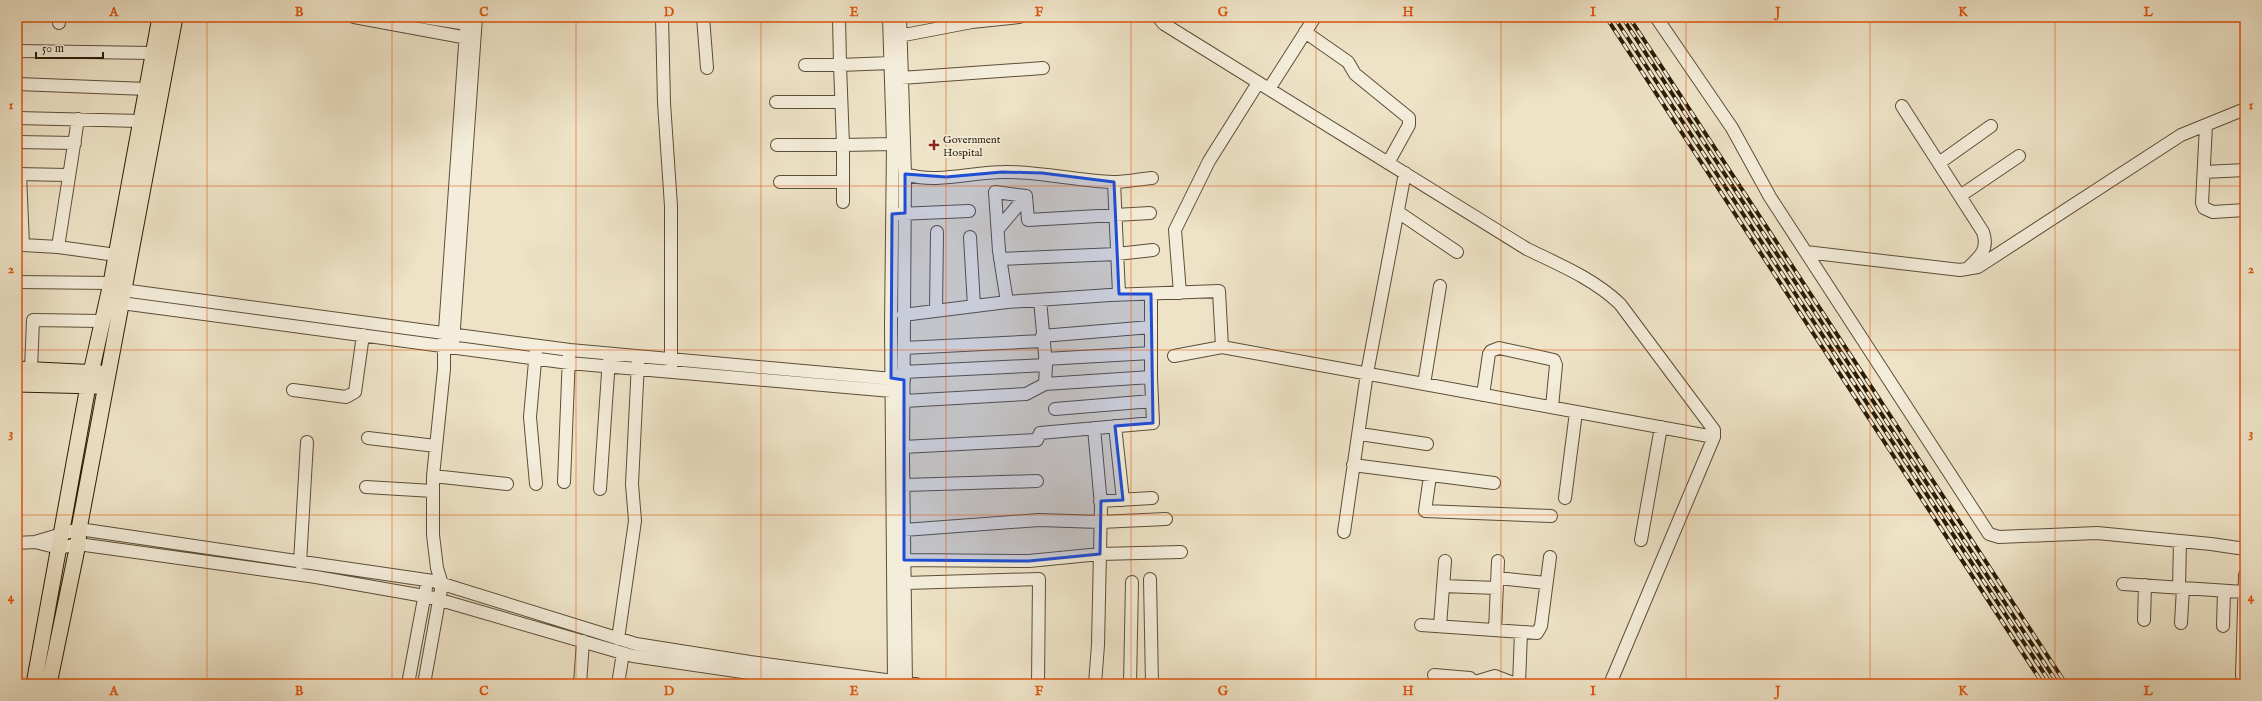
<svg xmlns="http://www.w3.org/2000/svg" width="2262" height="701" font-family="'IM FELL English',serif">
<rect width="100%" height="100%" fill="#eee3c7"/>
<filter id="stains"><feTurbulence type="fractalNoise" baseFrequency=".005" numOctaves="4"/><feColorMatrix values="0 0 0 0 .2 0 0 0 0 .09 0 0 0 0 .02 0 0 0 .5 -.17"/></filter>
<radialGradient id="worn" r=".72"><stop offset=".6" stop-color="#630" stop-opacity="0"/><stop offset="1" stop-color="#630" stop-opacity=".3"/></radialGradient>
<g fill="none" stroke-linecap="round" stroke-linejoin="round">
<defs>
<path id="minor" d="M354,17L473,39
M423,17L473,25
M662,17L664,103L671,206V368
M703,17L707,68
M889,17L893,144L891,326L894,684
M900,17L905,174L903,460L906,684
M1158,17L1164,24L1527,249C1560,265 1594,279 1620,304L1714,430V437L1610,684
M1656,17L1732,128L1770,197L1989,534L1999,537L2097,533L2211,544L2245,549
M59,23V17
M1305,32L1348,62L1355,74L1409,118V125L1388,163
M899,36L972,22L1019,17
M17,51L153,53
M890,63L840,65L843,145L893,144
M805,65H840L839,17
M901,78L1043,68
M17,84L147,89
M1269,89L1315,17
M776,102H841
M1902,106L1983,232C1989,249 1980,257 1968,268
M17,118L141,121
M2206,125L2202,203L2204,208L2213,212L2245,210
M17,142L75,143
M777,145H843V202
M1939,163L1991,126
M2204,172L2245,170
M17,174L68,175
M20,174L23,245L58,247L116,255
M905,174C936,184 972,172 1003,172C1040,171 1076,181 1113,182C1126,182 1139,179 1152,178
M780,182H843
M1114,182L1119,294
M1960,196L2019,156
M1398,212L1457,252
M898,214L969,211
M998,229L1026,196
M970,237L974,306
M58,247L78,119
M1806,252L1960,270L1978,267L2181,135L2245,109
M1000,259L1117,254L1153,250
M17,282L111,283
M115,289L570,350L904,380
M1180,293L1175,230L1209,161L1258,83
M1151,294V377
M114,302L569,363L903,392
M1007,302L999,251L995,192L1026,196L1028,220L1150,213
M936,311L937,232
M903,315L1007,302L1110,295L1219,291L1222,347
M1042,336L1151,327
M453,342L476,17
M904,348L1043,341
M1174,356L1222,347L1714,437
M1045,359L1151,353
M31,370L33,320L102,321
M903,372L1046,365
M1424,384L1440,286
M293,390L346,397L355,392L363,335
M1483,395L1489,354L1491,351L1499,348L1554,360L1556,365L1552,407
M904,401L1026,394L1045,384
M1055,409L1152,401
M1115,426L1123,500
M1094,428L1101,505L1098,645L1095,684
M1360,434L1427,444
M368,438L436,446
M903,447L1037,440L1040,433L1153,423L1151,377L1045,384L1046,365L1040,300
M1353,465L1494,483
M433,476L507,484
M1430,476L1425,511L1551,516
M564,482L569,355
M536,484L530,417L536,350
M904,485L1037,481
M366,487L433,491
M600,489L609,359
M1565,498L1576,412
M1100,501L1152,498
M904,530L1039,520L1100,522L1166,519
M1344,532L1367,373L1405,173
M1641,540L1661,427
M35,542L79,529L433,581L636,644L750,662L916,684
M17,543L35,542L59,548L78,544L316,577L430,597L633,656L825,684
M904,560L1029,561L1100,554L1181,552
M300,563L307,442
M1498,578L1546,583
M1150,579L1152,684
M905,583L1039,579L1038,684
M2123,584L2244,592
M1443,586L1497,588
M2179,588L2180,541
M2144,620L2145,585
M2181,623L2183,588
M1421,625L1537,633L1541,626L1550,557
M1440,626L1445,561
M2223,626L2224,591
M1495,630L1498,561
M618,639L635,521L632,484L638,362
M1434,675L1470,678L1475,684
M2242,676L2245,575
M1475,682L1495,676L1516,684
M408,684L426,588
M424,684L442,584L437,568L433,535V476L444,369V345L467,17
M580,684L583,641
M618,684L623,653
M1130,684L1132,582
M1519,684L1521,632"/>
<path id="major" d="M17,369L100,373
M17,384L97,386
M34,684L88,386L111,283L160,17
M49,684L78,544L79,529L175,17"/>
</defs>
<use href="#minor" stroke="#5c4e36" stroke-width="14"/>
<use href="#major" stroke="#2c1c06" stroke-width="17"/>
<use href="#minor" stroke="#f4eddb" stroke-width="12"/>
<use href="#major" stroke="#eee3c7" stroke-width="15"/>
<defs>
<path id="rail" d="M1606,17L2043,684
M1614,17L2051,684
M1622,17L2058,684
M1629,17L2066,684"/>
</defs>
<use href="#rail" stroke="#2c1c06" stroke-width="4"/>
<use href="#rail" stroke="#f4eddb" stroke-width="2.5" stroke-dasharray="8" stroke-linecap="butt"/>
</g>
<path fill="#1d4ed8" fill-opacity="0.2" stroke="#1d4ed8" stroke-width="3" stroke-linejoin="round" d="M1002,172L1042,173L1114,182L1119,294H1151L1153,423L1115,426L1123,500L1101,501L1100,554L1029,561L904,560V380L891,378L892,214L905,213V174L946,177Z"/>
<path fill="none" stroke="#df560c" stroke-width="1" stroke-opacity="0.55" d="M207,17V684M392,17V684M576,17V684M761,17V684M946,17V684M1131,17V684M1316,17V684M1501,17V684M1686,17V684M1870,17V684M2055,17V684M17,186H2245M17,350H2245M17,515H2245"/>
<path fill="#8f2418" stroke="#f4eddb" stroke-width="1.5" d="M932 139h4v4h4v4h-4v4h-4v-4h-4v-4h4z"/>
<g text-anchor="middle" stroke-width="3" stroke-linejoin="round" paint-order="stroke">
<g font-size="11" fill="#2c1c06" stroke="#f4eddb" text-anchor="start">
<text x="943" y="143">Government<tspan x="943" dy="13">Hospital</tspan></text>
</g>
</g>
<rect width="2262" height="701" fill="none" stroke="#eee3c7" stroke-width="44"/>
<path d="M36 52v6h67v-6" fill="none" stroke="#2c1c06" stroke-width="2"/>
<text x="42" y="52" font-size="12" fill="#2c1c06" stroke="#f4eddb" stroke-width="3" paint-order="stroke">50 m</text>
<rect x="22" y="22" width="2218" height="657" fill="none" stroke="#df560c" stroke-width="1.5"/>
<g font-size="13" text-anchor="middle" font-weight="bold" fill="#df560c">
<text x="114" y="16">A</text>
<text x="299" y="16">B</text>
<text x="484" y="16">C</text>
<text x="669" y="16">D</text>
<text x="854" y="16">E</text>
<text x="1039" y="16">F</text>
<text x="1223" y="16">G</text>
<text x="1408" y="16">H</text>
<text x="1593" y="16">I</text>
<text x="1778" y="16">J</text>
<text x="1963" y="16">K</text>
<text x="2148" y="16">L</text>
<text x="11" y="109">1</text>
<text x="2251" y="109">1</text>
<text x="11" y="273">2</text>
<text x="2251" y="273">2</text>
<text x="11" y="437">3</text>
<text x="2251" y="437">3</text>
<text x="11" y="601">4</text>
<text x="2251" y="601">4</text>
<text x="114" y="695">A</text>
<text x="299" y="695">B</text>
<text x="484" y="695">C</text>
<text x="669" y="695">D</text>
<text x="854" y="695">E</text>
<text x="1039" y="695">F</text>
<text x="1223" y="695">G</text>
<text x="1408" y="695">H</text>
<text x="1593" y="695">I</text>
<text x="1778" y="695">J</text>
<text x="1963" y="695">K</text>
<text x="2148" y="695">L</text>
</g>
<rect width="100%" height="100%" filter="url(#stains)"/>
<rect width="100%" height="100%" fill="url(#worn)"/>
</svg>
